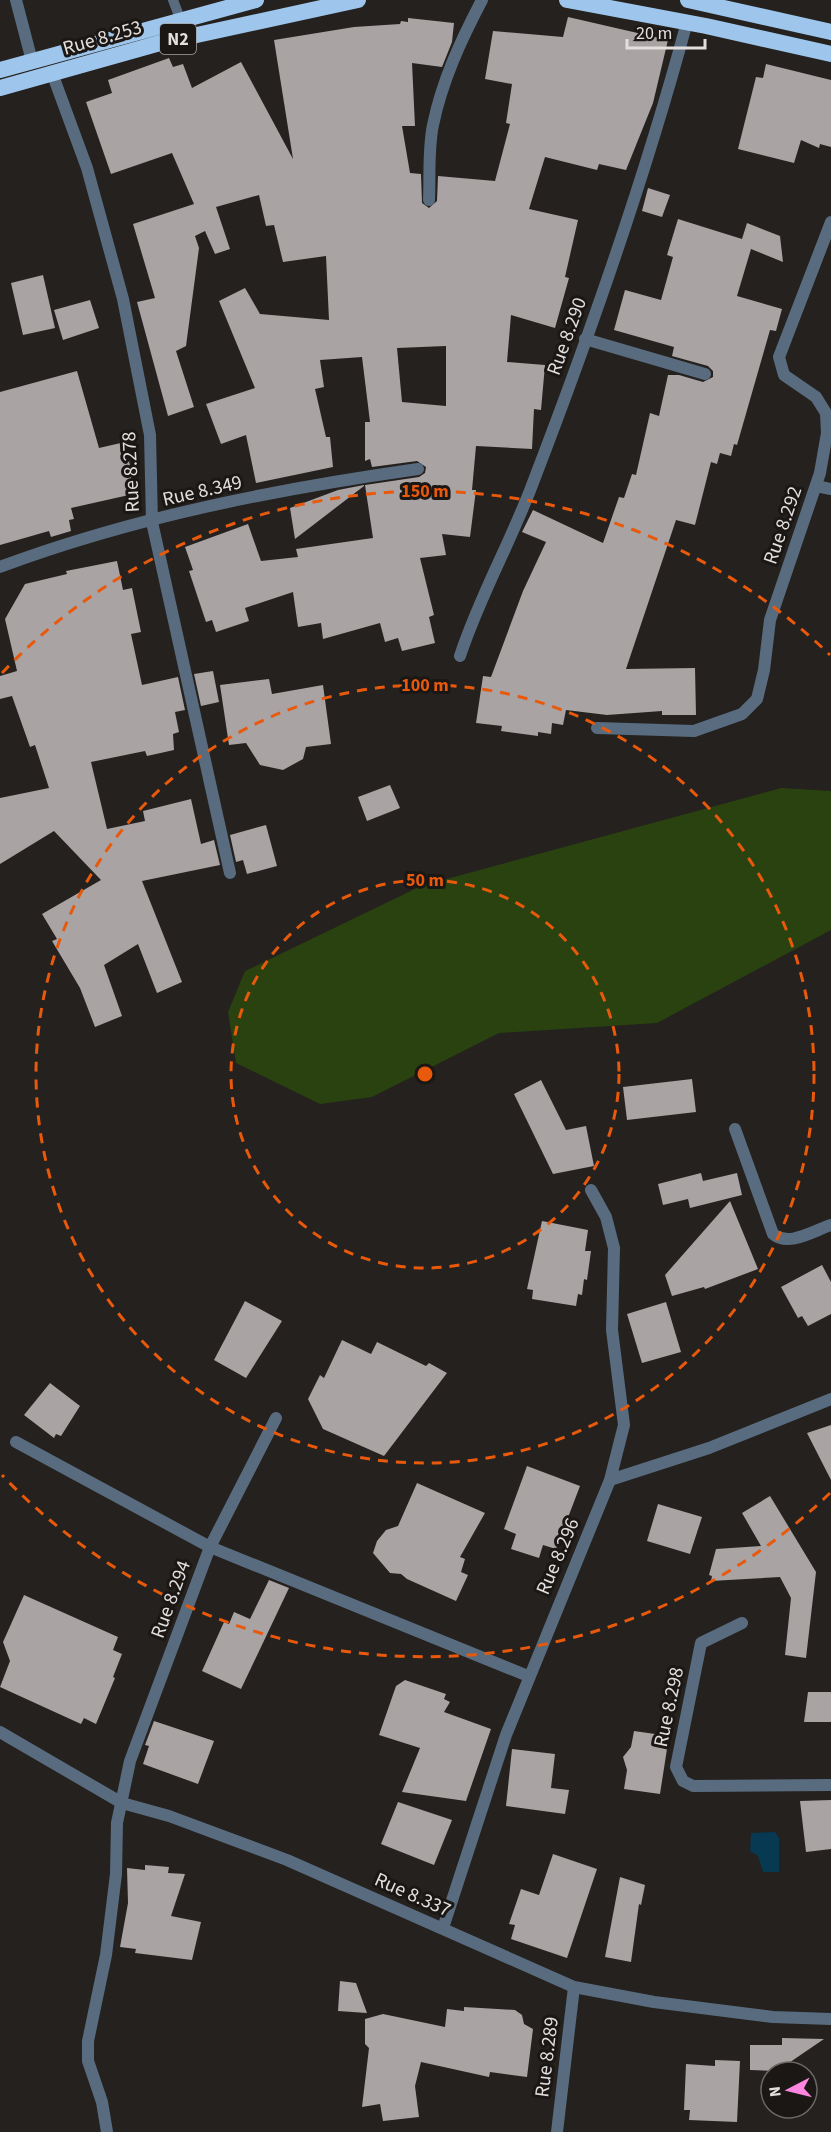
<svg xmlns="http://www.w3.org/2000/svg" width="831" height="2132" font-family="'Source Sans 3',sans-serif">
<rect width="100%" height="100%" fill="#24211e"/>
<path fill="#29420f" d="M781,788L831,791V930L657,1023L499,1033L372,1097L320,1104L236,1063L228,1012L245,971L421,886Z"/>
<path fill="#073952" d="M775,1832L779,1838V1872H763L758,1856L750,1851L751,1833Z"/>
<path fill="#a9a3a3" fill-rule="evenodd" d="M568,17L668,40L653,103L626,170L599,164L597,170L545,157L529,209L578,220L565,277L569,278L555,328L511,315L507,362L545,365L541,410L534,409L532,449L476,446L472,490H476L470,537L442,534L446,555L420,558L434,615L429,617L435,643L402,651L398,638L385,642L380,623L323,639L321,623L298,627L293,592L245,608L249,621L216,632L212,620L206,622L189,571L193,570L185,547L248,524L261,561L298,557L296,549L373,538L365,485L419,477L425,473L426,467L417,461L372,467L370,459L365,461V422H370L362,357L320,360L324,387L315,389L326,437H330L333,467L256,483L246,435L221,444L206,404L255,388L219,301L245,288L260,314L329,320L326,256L283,262L274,225L266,226L259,195L216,207L230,249L215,254L205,231L195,236L199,248L186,346L176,351L194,407L168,416L137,302L155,298L133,224L194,204L172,153L111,174L86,102L112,93L108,80L169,58L173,67L183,64L192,88L241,62L293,159L274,40L354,27L400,24L401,21L408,22V18L454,23L452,42L442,67L412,63L415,126H402L410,173L421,174L422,203L429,208L437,201L438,176L495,181L510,124L506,123L512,84L485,79L493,31L563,37ZM446,346V406L402,402L397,348Z
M766,64L831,80V147L820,144L819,148L801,140L794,163L738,149L756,77L763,78Z
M648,188L670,195L662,217L642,211Z
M678,219L742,239L747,223L780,236L783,262L751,249L737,296L782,309L776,331L770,330L737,445L734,444L731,456L720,453L717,464L711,462L695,525L676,520L626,669L695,668L696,715H662V711L607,715L566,710L563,725L552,723L551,734L538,732V736L501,731L502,726L476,723L483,676L491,677L523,591L546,542L522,532L533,510L603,543L619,497L624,498L632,474L636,475L650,413L659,416L668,375H679L703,382L713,377V371L708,366L672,356L674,347L614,330L625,290L661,300L673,257L667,255Z
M43,275L55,328L23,335L11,283Z
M90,300L99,328L63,340L54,310Z
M77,371L99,448L125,442L133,480L126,481L129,495L71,508L74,519L69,520L71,531L51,537L49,531L0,545V392Z
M364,485V486L295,539L290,508L338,490Z
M117,561L123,590L132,588L141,632L131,634L142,685L178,677L185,710L175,712L179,732L173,734L174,750L147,756L145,751L91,762L107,829L145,821L143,811L191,799L201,844L214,840L220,865L142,881L182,982L157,993L138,944L104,965L122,1016L95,1027L80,988L52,941L57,939L42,914L101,880L54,831L0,864V798L49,788L35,745L30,747L12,696L0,699V676L17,671L5,619L25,584L67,574L66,571Z
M213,671L219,702L201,706L194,674Z
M269,679L272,694L323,685L331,744L306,747L303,759L283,770L260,765L246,743L229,745L220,685Z
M390,785L400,808L367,821L358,797Z
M266,825L277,866L247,874L243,860L236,862L230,835Z
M692,1079L696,1112L627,1120L623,1087Z
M541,1080L566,1130L586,1126L594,1166L553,1174L514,1094Z
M701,1173L703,1181L737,1173L742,1195L690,1208L688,1199L663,1205L658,1184Z
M730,1201L758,1269L705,1289L704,1287L672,1296L665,1275Z
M542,1221L588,1230L585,1251H591L587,1280L584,1279L582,1295L578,1294L576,1306L532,1299L533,1290L527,1289Z
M822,1265L831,1282V1314L808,1326L802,1316L798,1318L781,1287Z
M245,1301L282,1321L246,1378L214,1360Z
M666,1302L681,1352L642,1363L627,1314Z
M342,1340L371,1354L377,1342L426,1366L429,1363L447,1373L384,1456L323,1429L308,1399L320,1375L324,1378Z
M50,1383L80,1406L61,1436L56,1434L54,1438L24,1415Z
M831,1425V1480L807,1433Z
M527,1466L580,1486L556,1549L543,1545L539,1558L511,1549L516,1534L504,1529Z
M417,1483L485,1513L460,1557L465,1559L461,1572L468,1575L456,1601L407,1579L401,1574L390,1573L373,1553L377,1541L386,1530L398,1526Z
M770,1496L816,1572L806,1658L785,1655L791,1598L780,1577L711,1581L712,1576L709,1575L716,1549L761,1546L742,1513Z
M658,1504L702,1517L690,1554L647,1541Z
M269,1580L289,1588L241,1689L202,1671L224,1622L229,1624L234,1612L250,1619Z
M24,1595L118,1637L113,1650L122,1654L113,1677L115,1678L96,1724L84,1718L81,1724L0,1687L10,1661L3,1642Z
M405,1680L446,1694L444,1699L450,1702L444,1712L491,1729L466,1801L402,1792L420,1748L379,1735L396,1686Z
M808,1692H831V1722H804Z
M154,1721L214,1741L198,1784L143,1764L149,1746L145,1745Z
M634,1731L669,1736L660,1794L624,1789L627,1770L623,1757L631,1747Z
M512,1749L555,1754L551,1788L569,1790L565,1814L506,1806Z
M831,1800V1849L806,1852L800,1801Z
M398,1802L452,1820L434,1865L381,1844Z
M553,1854L597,1869L567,1958L511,1939L515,1925L509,1924L521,1889L539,1895Z
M145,1865L169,1867L168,1873L185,1874L171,1916L201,1922L192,1960L135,1953L136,1949L120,1947L128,1903L127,1868L145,1870Z
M620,1877L645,1885L641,1905L639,1904L631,1962L605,1957Z
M340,1981L356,1983L367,2013L338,2011Z
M464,2007L515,2010L522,2015L524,2024L533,2029L527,2077L490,2072L489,2077L421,2062L415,2086L419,2117L383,2121L380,2104L362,2107L369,2048L365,2044V2019L383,2014L445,2027L447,2009L464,2011Z
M782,2038L824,2039L777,2071L750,2070V2045H782Z
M715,2060L740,2061L737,2122L689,2120L690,2110H684L686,2064L715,2066Z"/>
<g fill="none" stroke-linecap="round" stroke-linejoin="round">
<path stroke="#596c7f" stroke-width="10" d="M173,0L181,21"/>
<path stroke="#596c7f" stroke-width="12" d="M16,0L32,61
M52,73L87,168L123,299L150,435L152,522L230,873
M429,200C430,176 428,149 433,125C442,81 461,40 482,0
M585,339L705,374
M816,486L831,489
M0,567C134,517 277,489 418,469
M460,656C480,595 512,540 534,480C592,329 645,178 687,22
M597,728L694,731L742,714L757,699L764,670L770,620L820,473L827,433L826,413L816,397L784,375L779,357L831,222
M735,1129L773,1234C789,1247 813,1231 831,1225
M16,1442L210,1547L528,1676
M610,1480L709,1448L831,1399
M742,1623L701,1643L676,1767L683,1781L693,1786L831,1785
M0,1732L122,1803L169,1816L287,1860L574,1987L654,2002L773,2017L831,2019
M443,1928L506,1735L610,1480L624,1425L612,1330L614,1248L606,1217L591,1190
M107,2132L102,2102L88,2061V2041L106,1955L116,1874L117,1823L130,1761L210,1547L276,1418
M557,2132L574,1987"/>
<path stroke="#9ec6ec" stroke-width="16" d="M567,0L706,26L831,54
M688,0L831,32
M0,70L256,0
M0,88L160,43L358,0"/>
</g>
<g fill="none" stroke="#e8590c" stroke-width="3" stroke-dasharray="10 8">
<circle cx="425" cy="1074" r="194"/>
<circle cx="425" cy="1074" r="389"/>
<path d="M830 1493A583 583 0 0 1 2 1475M2 673A583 583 0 0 1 830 655"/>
</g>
<g text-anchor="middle" stroke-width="6" stroke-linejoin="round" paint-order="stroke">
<rect fill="#1b1715" stroke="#a6a3a2" stroke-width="1.5" x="160" y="24" width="36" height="30" rx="4.5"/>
<g font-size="18" font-weight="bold" fill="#e2dfde">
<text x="178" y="45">N2</text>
</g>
<g font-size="20" fill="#e2dfde" stroke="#1b1715">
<text transform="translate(102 37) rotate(-16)" y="7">Rue 8.253</text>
<text transform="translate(566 336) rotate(-70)" y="7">Rue 8.290</text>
<text transform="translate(130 472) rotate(-93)" y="7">Rue 8.278</text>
<text transform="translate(202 490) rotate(-13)" y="7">Rue 8.349</text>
<text transform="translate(782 525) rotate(-71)" y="7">Rue 8.292</text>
<text transform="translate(557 1556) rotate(-67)" y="7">Rue 8.296</text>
<text transform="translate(170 1599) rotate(-70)" y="7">Rue 8.294</text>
<text transform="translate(668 1707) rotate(-78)" y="7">Rue 8.298</text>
<text transform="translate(413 1894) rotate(24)" y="7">Rue 8.337</text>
<text transform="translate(546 2057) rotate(-83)" y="7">Rue 8.289</text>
</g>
</g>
<circle cx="425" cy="1074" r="9" fill="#e8590c" stroke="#1b1715" stroke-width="3"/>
<g font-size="18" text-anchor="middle" font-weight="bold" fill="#e8590c" stroke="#1b1715" stroke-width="6" stroke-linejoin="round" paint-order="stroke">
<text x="425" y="497">150 m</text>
<text x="425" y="691">100 m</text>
<text x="425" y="886">50 m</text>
</g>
<g transform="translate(789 2090) rotate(263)"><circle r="28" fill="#1b1715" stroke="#6b6765" stroke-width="1.5"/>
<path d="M0-4.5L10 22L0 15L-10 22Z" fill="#fe86e1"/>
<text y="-9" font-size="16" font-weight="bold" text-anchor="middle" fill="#e2dfde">N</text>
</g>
<path d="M627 39v9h78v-9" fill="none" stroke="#e2dfde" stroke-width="3"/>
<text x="636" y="39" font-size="18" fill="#e2dfde" stroke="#1b1715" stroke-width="4.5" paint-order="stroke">20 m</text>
</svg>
